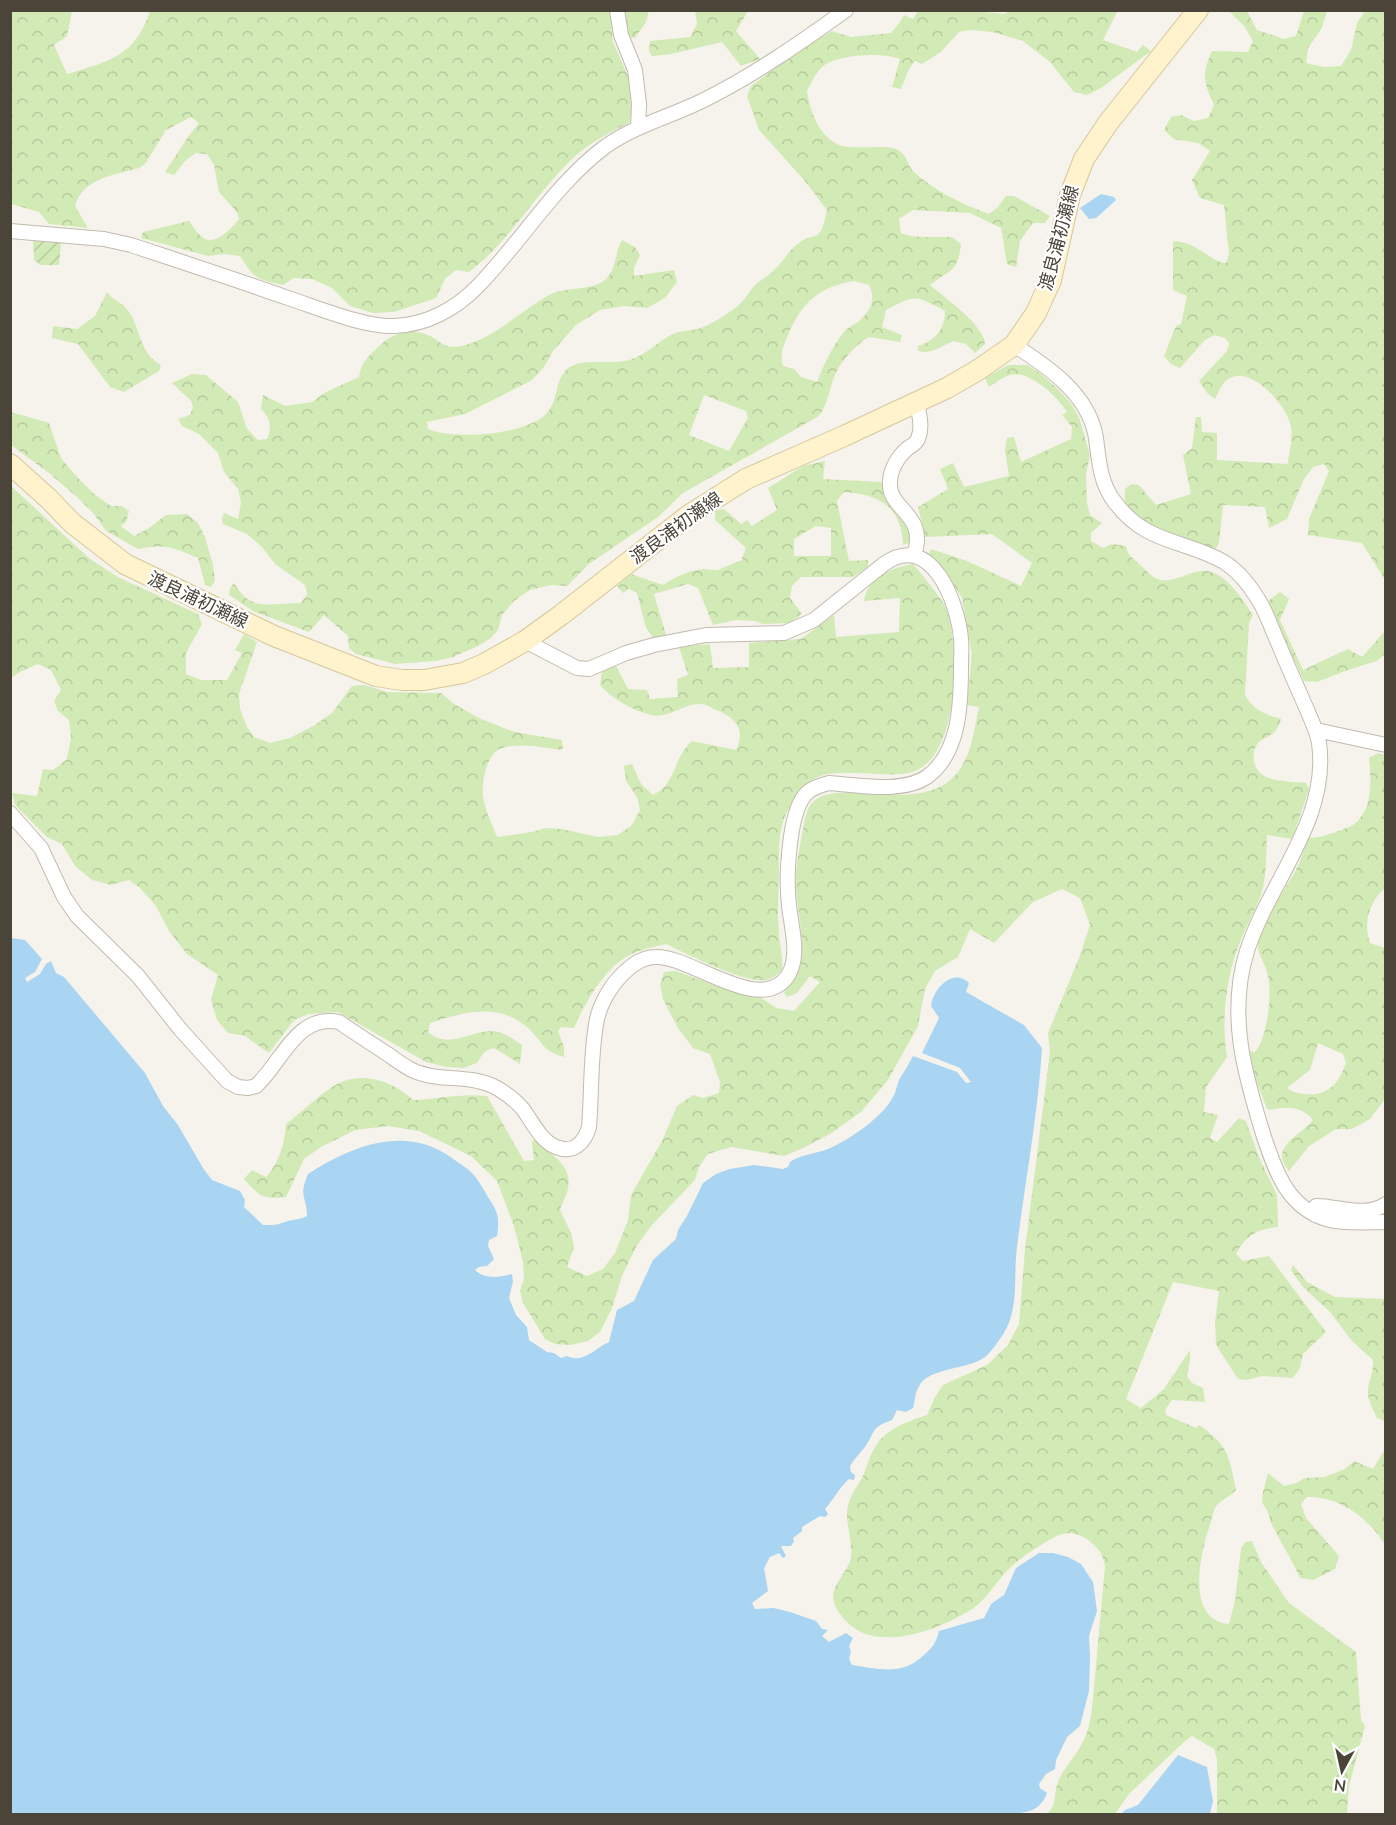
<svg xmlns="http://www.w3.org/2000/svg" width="1396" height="1825" font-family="'Nunito Sans','Noto Sans JP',sans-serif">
<defs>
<pattern id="forest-crowns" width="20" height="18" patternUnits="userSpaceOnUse" patternTransform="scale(1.5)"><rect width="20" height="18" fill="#d2eab5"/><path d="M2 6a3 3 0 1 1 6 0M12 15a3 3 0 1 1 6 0" fill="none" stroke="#b6ca9c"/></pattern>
<pattern id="garden-furrows" width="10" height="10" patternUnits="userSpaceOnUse" patternTransform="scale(1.5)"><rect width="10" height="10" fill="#d2eab5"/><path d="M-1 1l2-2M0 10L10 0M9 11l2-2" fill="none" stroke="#b6ca9c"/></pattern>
</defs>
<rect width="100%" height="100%" fill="#f6f3ec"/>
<path fill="url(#forest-crowns)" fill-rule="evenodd" d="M968,10L1004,14L1011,10H1118L1103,40L1137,52L1143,45L1151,51L1101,88L1087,95L1074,92L1050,62L1023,41L993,32L969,30L959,32L941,52L922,64L915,61L909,69L901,89L892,87L900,59C882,52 837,54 822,67C816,73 811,83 807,91C810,112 820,139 842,146C852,148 865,147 875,147C884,147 893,146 901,152C907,156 908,166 913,171C934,191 962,204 989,214L998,207L1006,196H1014L1050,216L1045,223H1033L1020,241L1016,267L1007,264L1001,228L970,213L913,210L899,219L901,233L910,236L924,237H952L961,244C958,272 951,269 930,285C944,297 985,326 985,344L975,353L966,344L953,341C941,346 931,355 918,351V346C935,341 945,329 945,311C915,295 917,294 886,310L882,327L902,335L900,342L869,337C858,343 846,356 839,367C829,383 830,402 819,416L683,493L658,517L589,564L567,586L551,585L530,590L514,601L502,615L498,630L491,638L478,646L453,657L436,661L395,664L356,654L349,648L348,636L324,615L309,632L253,611L229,595L230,588L234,583C251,613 271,603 301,603L307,594L305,585L275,564L262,547L247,534L223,524L222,518L224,513L238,519L241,503L238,489L224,472L218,453L199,434L182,426L178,419L190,415L193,407L191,401L172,383L192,374L206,375L238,402L247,429L258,440L267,439C272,427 271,419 261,409L263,395L285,406L312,402L326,392L359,377C362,362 366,359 377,348C390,335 404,329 422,333C442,338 441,353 469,344C499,334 523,309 551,294C568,286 593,292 607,278C617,267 615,251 622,240L635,247L640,255L634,268V276L674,270L677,282L665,298L647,308L624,306L600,310L576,325L553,351L544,367L532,380L465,414L427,422L428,429C453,440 526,435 546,414C561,399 553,373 574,365C591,358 617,367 637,357C651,351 661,338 676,333C683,330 691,331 698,329C710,325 724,316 734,309C743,303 748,293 755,285C761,280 768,276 773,271C781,264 787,254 794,247C816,227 819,249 827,210L804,180L759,130L747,96L751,86L806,46L832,31L851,37L891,33L900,22L904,15L913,19L918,11ZM854,281L869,285C876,299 871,311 859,321C854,325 848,327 844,332C832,347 824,364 817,382L801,377L794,369L783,366C780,353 783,347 788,335C802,302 819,287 854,281ZM704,395L746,411L748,418L729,451L689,435Z
M11,11H72L67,36L54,45L67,74C109,61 135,57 150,11H610L613,42L630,81L631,115L629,123C608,133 587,144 570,161C534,196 509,242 469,272L456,270L445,279L436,298L394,312L373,313L350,306L332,288L312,279L294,278L283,285C257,279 255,280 240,256L224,254L208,256L141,238L143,232L189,221C193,226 197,233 202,237C215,247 231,229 239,219L237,212L219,192L214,165L207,154L196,153L185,161L174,175L165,172L188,137L199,123L191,117L166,130L145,164L139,168C114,175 83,178 75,206L88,228L49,224L39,212L11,204Z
M624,11H649L646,22L635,38L627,37Z
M695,11H748L736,31L760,59L741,66L722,42L671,54L652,56L649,51L650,41L690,37L697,24Z
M1229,11H1247L1257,30L1284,39L1296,36L1304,11H1327L1322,28L1308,48L1306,63L1324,67L1341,66L1351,50L1357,23L1365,11H1385V580L1362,543L1308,535L1309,519L1329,471L1324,464L1313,467L1304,479L1287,519L1269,528L1265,507L1223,505L1219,543L1215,550C1191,541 1135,529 1125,503C1124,499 1125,493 1125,489L1131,484L1139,485L1156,505L1191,494L1183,455L1192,448L1196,417H1201L1202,432L1217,433V460L1288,464C1289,453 1293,438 1291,427C1288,407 1254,368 1232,377C1223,380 1219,391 1215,399L1208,394L1199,381L1227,351L1229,343L1225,338L1215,335L1205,340L1180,368L1171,364L1164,356L1176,326L1181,324L1187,296L1173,290V241C1197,241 1210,262 1226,263L1229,254L1224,205L1200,198L1192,180L1210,151L1198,143L1174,139L1164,130L1171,117L1181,115L1194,121L1208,118L1214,105C1203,82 1202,74 1212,51L1248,52L1253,41L1245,27Z
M107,292C112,300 120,301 126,308C141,325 138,353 161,365L159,371L124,392L110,387L78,344L52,338L53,326L77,329L95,316Z
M1008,365H1027L1037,371L1058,389L1072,405L1079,417L1090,455L1086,474L1087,503L1090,515L1102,523L1091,533V541L1103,548L1112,544L1126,546C1127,555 1133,558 1139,564C1144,568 1148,573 1153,577C1171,588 1189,569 1207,571C1226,573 1244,601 1253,615L1249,623L1245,695C1254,711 1265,714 1281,719C1274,741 1265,733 1256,746C1253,752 1253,759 1255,765C1261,783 1289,781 1306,783L1309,789L1294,834L1291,839L1267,835C1266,854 1267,876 1261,895C1255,911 1246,926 1240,942C1226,976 1221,1021 1227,1057L1206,1087L1204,1112L1218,1115L1210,1138L1217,1142L1239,1118L1246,1121L1258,1155L1277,1195L1278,1227C1258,1229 1246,1235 1236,1254L1243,1261L1269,1256L1326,1332L1303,1354L1299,1370L1292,1378L1262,1376L1246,1380L1238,1379L1216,1345L1215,1322L1219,1291L1173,1282L1126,1399L1141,1408L1164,1389L1190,1350V1360L1187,1376L1192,1383L1203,1388L1205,1402L1172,1400L1165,1410L1166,1415L1196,1428L1199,1425C1229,1446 1229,1456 1236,1490C1231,1496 1223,1499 1218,1504C1213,1509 1212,1519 1210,1525C1200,1553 1185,1620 1229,1624L1235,1601L1241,1549L1245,1542L1252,1541L1261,1562L1289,1603L1356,1652L1361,1720L1365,1726L1349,1786L1347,1814H1217V1759L1214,1749L1192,1736L1184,1742L1129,1794L1115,1814H1047C1058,1803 1053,1798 1057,1785C1062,1769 1074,1759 1081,1745C1088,1734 1090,1722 1092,1709L1105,1566C1102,1552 1099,1549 1088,1540C1081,1535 1071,1532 1062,1534C1053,1536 1020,1558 1012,1566C996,1580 988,1600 969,1611C940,1628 902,1643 869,1635C854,1631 838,1616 834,1602C829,1586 849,1572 851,1557C853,1542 846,1526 847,1511C848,1499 856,1488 862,1478C867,1467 870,1454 877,1444C888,1428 909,1421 927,1415L935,1397L943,1385L987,1365L1008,1345L1019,1324L1025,1249L1050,1052L1048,1033L1079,958L1090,925L1080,898L1062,889L1033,902L994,943L970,929L958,957L935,971L925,989L918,1026L888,1080L861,1112L830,1134L801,1149L784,1156L731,1147L708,1154L699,1167L695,1180L651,1226L636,1247L622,1276L612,1308L600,1332L588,1341L570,1345L555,1344L545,1339L523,1303L520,1291L524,1279L523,1262L514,1226L497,1181L471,1156L419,1131L388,1126L355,1130L321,1147L304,1159L286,1197C263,1200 259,1196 244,1179L252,1170L266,1177C279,1163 285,1143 286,1124C301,1113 323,1091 339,1083C365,1071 394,1082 413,1100C438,1099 463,1093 487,1096L524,1161L534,1160L532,1142L535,1138C548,1154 573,1164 568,1188C567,1195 562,1203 560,1210L571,1233L574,1247L567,1267L587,1276L603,1269L615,1253L628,1220L631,1195L662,1141L677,1106L693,1095L703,1098L719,1093L720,1082L710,1054L693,1048L678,1028L663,999L660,985L664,972L676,971L714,985L756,995L777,1008L794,1011L820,982L810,976L797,993L787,997L784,993C789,984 798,975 800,966C806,942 797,911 796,888C795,869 799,852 802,834C804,825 805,815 809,807C833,768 934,828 965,760C973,745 975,724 979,707L967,705L972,654L962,598L945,572L928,556L931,549L967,561L1021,586L1032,563L992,534L925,537L918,507L948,489L940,469L953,463L964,487L1009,476L1005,451L1007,438L1014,437L1021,462L1071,439L1072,427L1062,415L1067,412C1058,397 1029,369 1010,375C1003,377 995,383 989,387L985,378Z
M11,412L49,423L61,458L77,477L94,494L111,506H122L129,511L126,522L121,526L134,536L149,528L166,515L187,514L198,523L205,537L213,565L215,581L211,587L205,585L198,558C175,548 164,543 138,549L106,531L94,514L79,499L49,473L11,445Z
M825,461L823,479L881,482C890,505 907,518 914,541L903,545C902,507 879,494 844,492L837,501L849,561L868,560V567L853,577H801L792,586L790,598L802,614L790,623L763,624L755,621L736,620L713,625L698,588L688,584L654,594L666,635L654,639L646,628L637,593L629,589L623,593L617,586L631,574L663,585C676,577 688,570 704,569C709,569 713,571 718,570C726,567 732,563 741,561L746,548L715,520V511L724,509L741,524L747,520L752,526L777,510L768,488L803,466ZM816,526L831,528V556H794V539Z
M10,485L90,559L118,577L198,614L202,624L186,653V674L201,680H227L242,653L235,650L244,634L257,642L239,694L240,709L247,727L254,737L270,743L290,738L315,725L332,713L352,686L364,685L387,692L441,693L454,704L479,718L514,732L562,740L563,750C545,748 521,742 502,748C487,752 481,782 483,797C485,810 492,824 497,837L532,832L546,828L562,829L598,837L618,835L632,825L640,810L637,797L626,781L624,766L632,764L641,784L653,795C677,784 672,759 692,741L736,750C747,728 734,717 714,709C710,707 705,704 701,704C683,703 670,719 651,715C632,710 612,699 600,685L602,671L616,666L628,689L647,690L650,699L678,697L677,679L688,675L679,647L710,644L713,668L749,667V643L801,639L834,615L836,637L899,632L900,598L864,601C868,577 891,568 913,564C921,574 944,600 947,611C960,649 959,754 915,771C886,782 826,760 805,786C796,796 785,812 782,825C778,841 779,858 779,875C778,898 777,921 780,943C781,953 783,960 782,970C776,977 767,982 757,980C730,976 691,956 666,944C655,947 640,949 630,955C604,968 585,1003 574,1028L561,1027L558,1031L564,1047V1057C541,1050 544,1043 528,1028C499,1002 463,1012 430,1023L428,1032C449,1050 469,1031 492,1031C503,1031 514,1040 522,1045L520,1064L494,1048C484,1050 482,1055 477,1063L463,1068L447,1067L426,1062L338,1012L309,1014L294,1020L269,1053L245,1036L228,1033L217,1020L211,1000L218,975L187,954L169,931L156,906L140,888L129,880L111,885L92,880L75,866L62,844L47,837L15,805L12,793L37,796L43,769L53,770L67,759L71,738L69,720L58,711L54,701L61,690L51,670L38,664L20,672L11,678Z
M1280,592L1289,599L1280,620L1303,670L1348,649L1362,657L1385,631V654L1377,661L1348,670L1317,682L1304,681L1267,602Z
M1378,753L1385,755V888C1369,902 1363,923 1370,943L1385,948V1099L1370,1119L1352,1129H1336L1309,1146L1289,1171C1268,1146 1301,1136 1313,1120C1305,1110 1295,1107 1282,1108C1275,1108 1274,1111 1267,1109L1254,1075L1250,1051L1255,1052C1268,1037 1273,990 1267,972C1265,964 1258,954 1258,946C1258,923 1289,886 1299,864C1302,856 1305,847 1308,838C1318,838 1326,835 1336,832C1344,829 1355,826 1360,818C1373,802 1371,778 1369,758ZM1318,1043L1343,1054L1346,1063C1339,1083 1328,1097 1304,1094C1297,1093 1292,1092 1287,1088L1310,1070Z
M1293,1265L1307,1282L1335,1297L1385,1299V1421L1377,1418C1374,1411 1369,1402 1368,1395C1367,1382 1374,1374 1373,1360L1352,1341L1330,1312L1302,1286L1291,1270Z
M1385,1449V1545C1369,1518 1339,1496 1307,1497L1301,1504L1306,1518L1339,1556L1335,1569L1313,1580L1300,1578C1292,1560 1281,1543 1272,1525C1268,1516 1270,1512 1262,1503L1263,1492L1268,1473L1284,1486L1297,1483L1304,1478L1324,1477L1345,1469L1354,1461L1373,1469Z"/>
<path fill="url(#garden-furrows)" d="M33,240L61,243L59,265H40L34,260Z"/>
<path fill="#a9d4f2" d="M1101,194L1114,197L1116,200L1096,218L1089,219L1080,208Z
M11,938L25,940L42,959L35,972L25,978L27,982L40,974L46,964L51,961L56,973L64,977L145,1073L163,1106L178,1125L203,1168L212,1180L240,1191L245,1200L244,1207L263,1225C277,1225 276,1225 288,1221C295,1219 300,1220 307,1216C307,1196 298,1198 308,1174C351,1146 406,1124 452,1158C469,1170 473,1171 484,1190C495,1210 501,1211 497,1236L489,1240L488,1246L494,1259L487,1266L479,1267L475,1270C485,1280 500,1277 512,1274L513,1281L509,1298L516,1315L527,1327L529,1340L547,1352L554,1353L561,1358L567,1356C584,1364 595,1348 609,1342L617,1310L634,1301L653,1260L676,1239L678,1230L687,1216L703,1183L716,1174L730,1169L754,1165L783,1169L788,1167L790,1162C802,1154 815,1154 828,1149C849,1140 883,1117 893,1097C896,1092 897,1085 899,1080C904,1072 909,1064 913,1056L957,1072L966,1083L971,1082L960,1068L922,1053L939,1018L931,1006C933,989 953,967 969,983L966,992L1024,1025L1042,1048C1038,1115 1025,1181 1017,1247C1013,1277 1020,1310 1002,1336C997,1343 991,1352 985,1357C968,1370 929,1367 919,1386C915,1392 915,1401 913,1408L906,1412L897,1410L892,1420C870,1428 876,1431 865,1447C860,1453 854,1459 850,1466L851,1472L855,1475L854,1480L849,1479C839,1488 834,1499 825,1509L828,1514L825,1517L820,1516L802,1527V1531L793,1538L794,1541L791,1546H781L786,1556L783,1558L779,1553L770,1557L764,1568L768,1591L752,1603L755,1609L774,1608L790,1612L816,1621L822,1629L828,1630L822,1636L829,1642L846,1633L853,1638L849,1646L851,1652L849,1659L852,1665C880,1669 902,1676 924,1655C933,1647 936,1643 939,1631L984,1618L991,1604L1004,1595L1016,1568L1039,1553H1053L1068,1557L1081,1564L1093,1582L1097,1611L1089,1636L1090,1656L1089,1691L1080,1726L1067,1737L1056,1760L1055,1769L1046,1774L1039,1784L1040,1788L1047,1793C1040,1811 1029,1812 1011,1814H11Z
M1178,1755L1207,1767L1213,1801L1210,1814H1121L1125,1810L1138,1805Z"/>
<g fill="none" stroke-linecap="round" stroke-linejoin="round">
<defs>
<path id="minor" d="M617,10L621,35L635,70L639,104L638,128
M10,231L104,239L131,245C182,262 234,279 285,297C316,307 363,327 394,326C426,325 456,309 478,286C522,241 555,184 606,146C636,125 672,116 704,100C754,75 800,43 846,10
M1014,345C1048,367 1089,394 1096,438C1099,461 1100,482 1114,501C1145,544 1183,539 1224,562C1237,570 1250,586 1258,599C1267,613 1272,630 1279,645C1288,667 1298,689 1308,712C1312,722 1317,731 1319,743C1330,819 1269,882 1247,951C1227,1015 1245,1076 1264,1137C1276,1173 1289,1210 1330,1220C1347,1224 1368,1222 1386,1222
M914,555C928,515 890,510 890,485C889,471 898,456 908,448C912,445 916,444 918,439C923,427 919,415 917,402
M1316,730L1386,745
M10,813L41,848L64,897L77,916L138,976L180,1029L227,1081L238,1087L248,1088L256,1086C282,1062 297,1013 339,1022C355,1033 372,1044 389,1055C396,1060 404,1066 412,1070C439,1083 471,1073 497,1088C507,1094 515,1100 522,1108C533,1122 541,1143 559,1148C575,1153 585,1141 589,1127C592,1092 590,1054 597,1019C600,1005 609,989 618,979C628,968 640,957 656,957C691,956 759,1015 787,977C801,957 791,927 789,905C786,880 788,808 808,792C814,787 821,785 829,783C857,785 904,794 928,776C960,752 961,703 961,666C961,657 962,648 961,639C958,603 931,530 884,564L814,620L784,633L706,635L654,645L626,653L589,669L577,668L525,641
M1315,1215L1316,1206C1339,1206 1365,1218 1386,1204"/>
<path id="secondary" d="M10,464L49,499L72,523L125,564L274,636L376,676L402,680H424L463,673L484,664L525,641L561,615L689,515L746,479L844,436L947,388L978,370L1014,345L1036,313L1051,280L1070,195L1084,159L1108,123L1198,10"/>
</defs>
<use href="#minor" stroke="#c2bbae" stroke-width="16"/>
<use href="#secondary" stroke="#d6c79b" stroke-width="22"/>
<use href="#minor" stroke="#fff" stroke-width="14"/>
<use href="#secondary" stroke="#fff3cd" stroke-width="20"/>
</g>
<g text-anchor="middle" stroke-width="4.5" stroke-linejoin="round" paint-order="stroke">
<g font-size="18" fill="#4b4439" stroke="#fff">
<text transform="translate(1059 238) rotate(-75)" y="6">渡良浦初瀬線</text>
<text transform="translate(676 528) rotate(-36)" y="6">渡良浦初瀬線</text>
<text transform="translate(198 600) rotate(25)" y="6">渡良浦初瀬線</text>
</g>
</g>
<rect width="1396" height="1825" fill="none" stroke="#4b4439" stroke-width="24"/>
<g transform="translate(1342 1771) rotate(188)" stroke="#ffffff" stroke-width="4.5" paint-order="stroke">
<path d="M0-4.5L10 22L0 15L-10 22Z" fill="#4b4439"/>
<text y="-9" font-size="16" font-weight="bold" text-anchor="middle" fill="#4b4439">N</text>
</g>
</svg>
